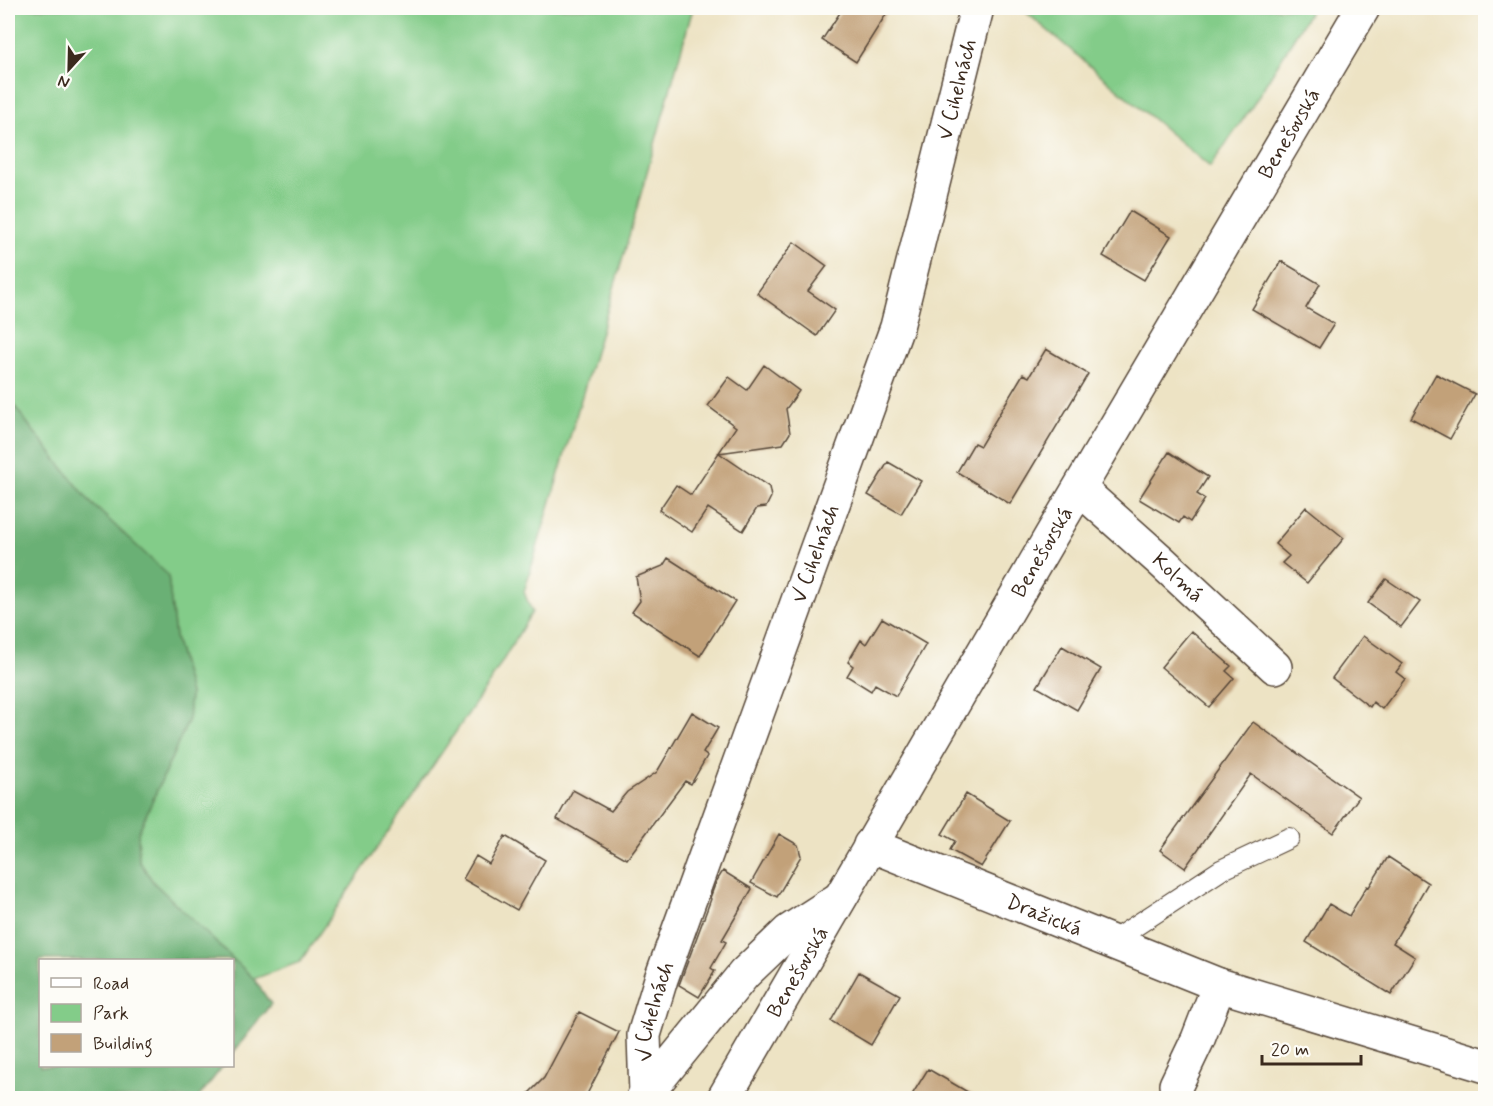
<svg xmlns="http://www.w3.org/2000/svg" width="1493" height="1106" font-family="Mynerve,sans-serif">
<rect width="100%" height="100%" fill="#fdfcf7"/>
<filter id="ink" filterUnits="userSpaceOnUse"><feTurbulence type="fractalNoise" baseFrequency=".0167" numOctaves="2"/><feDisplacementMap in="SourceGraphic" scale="12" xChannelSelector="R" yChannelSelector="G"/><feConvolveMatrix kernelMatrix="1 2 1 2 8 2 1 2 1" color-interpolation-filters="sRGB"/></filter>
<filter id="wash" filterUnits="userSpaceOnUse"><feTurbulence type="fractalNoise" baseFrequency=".008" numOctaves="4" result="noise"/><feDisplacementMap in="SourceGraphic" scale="24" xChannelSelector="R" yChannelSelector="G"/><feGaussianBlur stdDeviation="1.35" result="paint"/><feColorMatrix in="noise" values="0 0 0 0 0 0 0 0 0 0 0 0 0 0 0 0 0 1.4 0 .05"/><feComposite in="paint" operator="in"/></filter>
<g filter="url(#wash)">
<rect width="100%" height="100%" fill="#ede3c4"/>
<path fill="#83cc89" stroke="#5f7b54" stroke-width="1.5" d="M8,8H693L624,254L524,592L532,612L491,680L300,962L254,979L154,883L139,861L138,833L188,721L190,694L175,637L168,576L91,503L31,428L13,404L8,379Z
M1021,8H1312L1253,105L1210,167Z"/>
<path fill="#6ab075" stroke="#526d4a" stroke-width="1.5" d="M8,379L13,404L31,428L91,503L168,575L175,637L190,694L188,721L138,833L139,861L154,883L254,979L271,1004L233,1053L232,960H40V1066H223L198,1098H76L68,1095L66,1098H8Z"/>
<g id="blocks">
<path fill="#c2a179" d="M843,8H890L856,62L822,40Z
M1130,211L1171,236L1144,280L1103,256Z
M794,242L827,266L808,291L835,310L817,336L757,293Z
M1281,261L1320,284L1306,308L1334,324L1319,348L1252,309Z
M1046,349L1088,374L1010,504L957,472L974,443L980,446L1023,374L1029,377Z
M764,365L799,391L786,409L790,433L783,444L719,453L769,487L771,497L766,507L757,508L743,531L708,508L692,532L659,510L676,485L691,495L736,427L708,406L729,377L747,390Z
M1436,374L1475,394L1450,439L1411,418Z
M1169,452L1208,477L1197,494L1205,499L1190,522L1183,517L1179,523L1139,499Z
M888,462L921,481L901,514L868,495Z
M1306,507L1344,538L1307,583L1282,563L1289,556L1275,544Z
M668,558L735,601L700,656L632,612L640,601L636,577L663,566Z
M1386,579L1420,602L1401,627L1368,603Z
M882,618L926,644L896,696L875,684L871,691L847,676L853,666L848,662L861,640L866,644Z
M1191,631L1231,666L1226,671L1234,678L1209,707L1161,667Z
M1363,636L1402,664L1396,672L1405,679L1382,709L1373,702L1370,707L1332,678Z
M1062,646L1101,669L1077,710L1037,687Z
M692,712L718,728L703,753L707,756L691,784L685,781L627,859L557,819L573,790L611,811L627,792L657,772Z
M1253,722L1359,797L1333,833L1251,774L1185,868L1160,850Z
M966,794L1010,821L981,867L950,850L955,841L942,834Z
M779,834L798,845L801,856L777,897L751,883Z
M505,836L545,860L517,910L463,879L476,856L489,864Z
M1388,857L1428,883L1393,943L1415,957L1391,995L1306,942L1329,904L1349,916L1367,886L1369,887Z
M723,871L752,889L722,940L726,942L711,968L715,971L699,997L679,985L711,899L710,898L716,882Z
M859,972L900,995L871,1045L831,1021Z
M579,1012L619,1032L585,1098H524L544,1078Z
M928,1069L978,1098H910Z"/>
</g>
</g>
<g filter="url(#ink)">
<use href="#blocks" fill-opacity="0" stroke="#564637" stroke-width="1.5"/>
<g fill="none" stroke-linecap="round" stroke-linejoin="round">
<defs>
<path id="lane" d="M1111,942L1221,870L1289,838"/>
<g id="street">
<path id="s1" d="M1080,489L1161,561L1275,667"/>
<path id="s2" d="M870,845L1219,985L1198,1039L1176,1085"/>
<path d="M1219,985L1486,1066"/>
<path id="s3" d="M646,1094L644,1035L661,979L897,327L977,8"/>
<path d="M643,1098L744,974L789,931L840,898"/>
</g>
<g id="secondary">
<path id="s4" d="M724,1098L1051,536L1363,8"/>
</g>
</defs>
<use href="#lane" stroke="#564637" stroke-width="22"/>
<use href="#street" stroke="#564637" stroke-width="36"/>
<use href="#secondary" stroke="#564637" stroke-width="36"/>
<use href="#lane" stroke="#fff" stroke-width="20"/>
<use href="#street" stroke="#fff" stroke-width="33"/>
<use href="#secondary" stroke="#fff" stroke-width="33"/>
</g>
</g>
<g text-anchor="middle" stroke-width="6" stroke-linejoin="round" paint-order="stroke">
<g font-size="21" fill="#3b2a1e" stroke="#fdfcf7">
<text dy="7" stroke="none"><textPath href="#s3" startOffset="1056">V Cihelnách</textPath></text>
<text dy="7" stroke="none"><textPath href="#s4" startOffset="1118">Benešovská</textPath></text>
<text dy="7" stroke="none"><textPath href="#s4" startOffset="632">Benešovská</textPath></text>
<text dy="7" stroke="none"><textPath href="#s3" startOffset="570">V Cihelnách</textPath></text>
<text dy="7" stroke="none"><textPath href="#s1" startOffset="132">Kolmá</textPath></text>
<text dy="7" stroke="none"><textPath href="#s2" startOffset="188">Dražická</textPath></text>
<text dy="7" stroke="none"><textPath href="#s4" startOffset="146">Benešovská</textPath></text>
<text dy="7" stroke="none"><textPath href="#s3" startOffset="84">V Cihelnách</textPath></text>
</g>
</g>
<rect width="1493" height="1106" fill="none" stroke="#fdfcf7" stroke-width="30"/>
<rect x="39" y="959" width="195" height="108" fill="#fdfcf7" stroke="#afa8a0" stroke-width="1.5"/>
<rect x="51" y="978" width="30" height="9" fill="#ffffff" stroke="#afa8a0" stroke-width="1.5"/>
<text x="93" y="989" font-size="18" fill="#3b2a1e">Road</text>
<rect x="51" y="1004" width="30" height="18" fill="#83cc89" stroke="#afa8a0" stroke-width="1.5"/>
<text x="93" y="1019" font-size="18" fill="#3b2a1e">Park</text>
<rect x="51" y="1034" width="30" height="18" fill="#c2a179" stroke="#afa8a0" stroke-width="1.5"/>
<text x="93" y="1049" font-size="18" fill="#3b2a1e">Building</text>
<g transform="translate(69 69) rotate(202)" stroke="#fdfcf7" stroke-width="4.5" paint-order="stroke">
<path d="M0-4.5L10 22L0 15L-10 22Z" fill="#3b2a1e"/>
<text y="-9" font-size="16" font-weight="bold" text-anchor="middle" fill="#3b2a1e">N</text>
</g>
<path d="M1262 1055v9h99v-9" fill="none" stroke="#3b2a1e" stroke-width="3"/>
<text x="1271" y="1055" font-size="18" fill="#3b2a1e" stroke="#fdfcf7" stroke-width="4.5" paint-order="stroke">20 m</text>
</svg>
